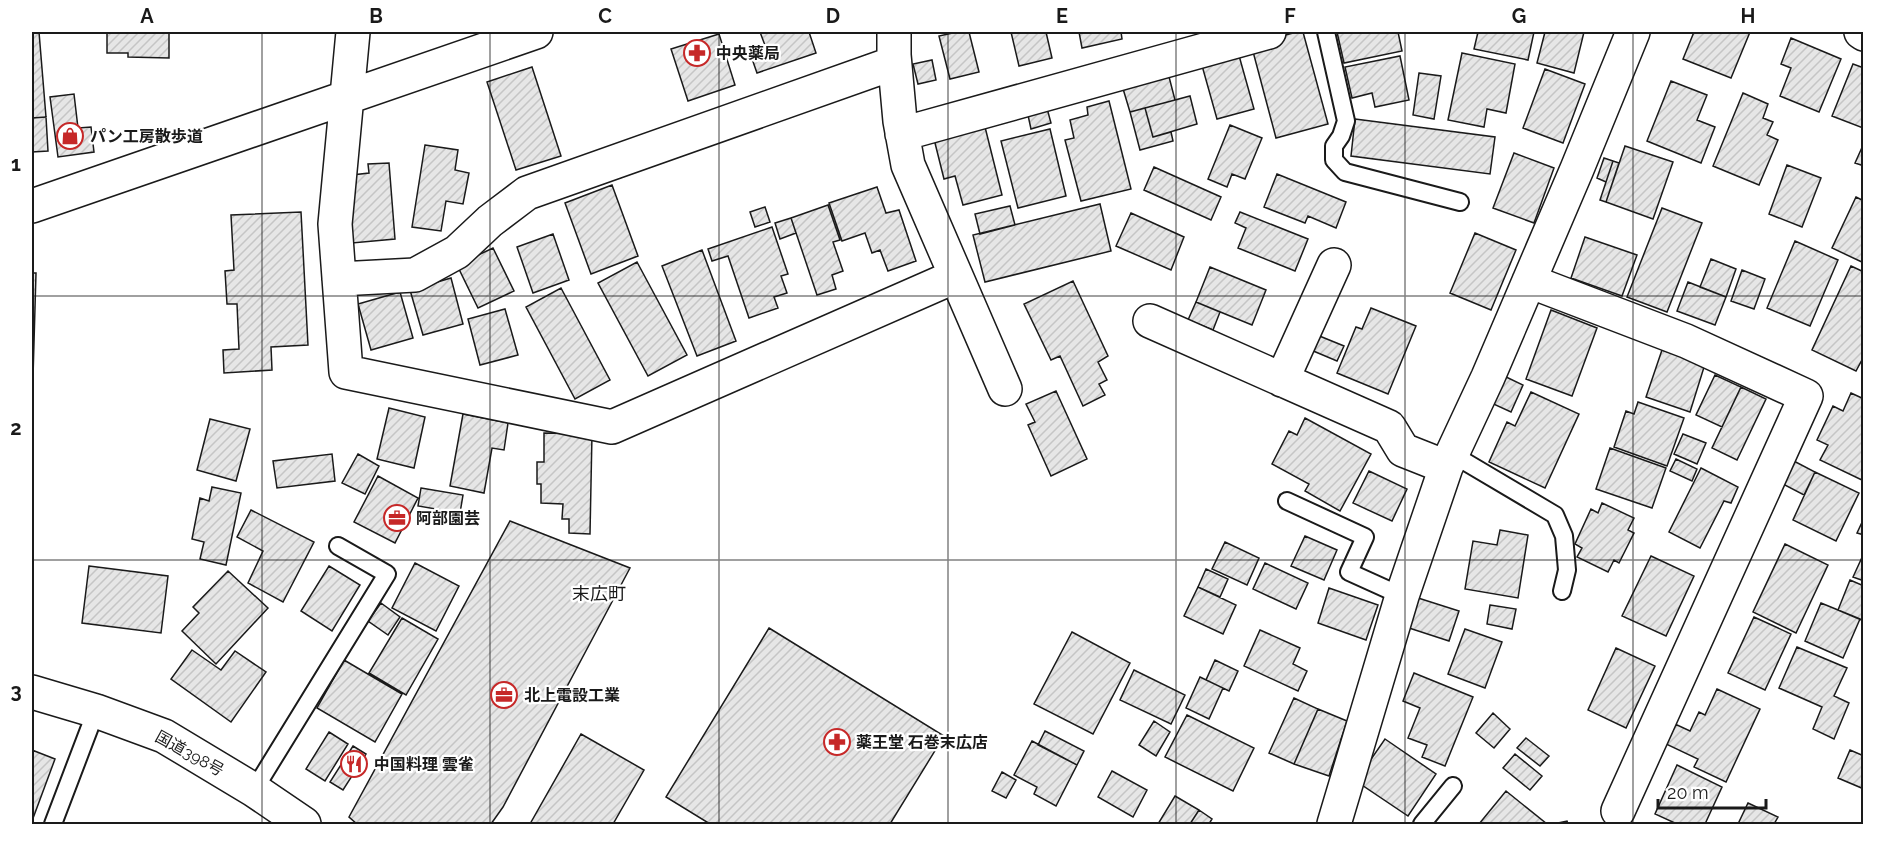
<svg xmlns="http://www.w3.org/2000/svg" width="1895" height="856" font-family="Raleway,'Noto Sans JP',sans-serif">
<defs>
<pattern id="building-hatch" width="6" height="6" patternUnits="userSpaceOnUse" patternTransform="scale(1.5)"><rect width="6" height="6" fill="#e6e6e6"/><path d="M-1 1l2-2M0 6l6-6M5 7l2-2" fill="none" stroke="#c5c5c5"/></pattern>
</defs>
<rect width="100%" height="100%" fill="#fff"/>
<path fill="url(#building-hatch)" stroke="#1a1a1a" stroke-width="1.5" d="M32,32H39L46,117L32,118Z
M107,32H169V58L128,57V53H107Z
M760,32H809L816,53L757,73L750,53L766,48Z
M957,32H969L979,72L950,79L939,36Z
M1011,32H1046L1052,58L1019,66Z
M1079,32H1121L1122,39L1082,48Z
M1297,32H1303L1328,124L1276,138L1251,44Z
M1337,32H1398L1402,51L1344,63Z
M1478,32H1534L1528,60L1474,49Z
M1545,32H1584L1574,73L1537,63Z
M1694,32H1750L1731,78L1683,59Z
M719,34L735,85L688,101L671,49Z
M1791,38L1841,59L1819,112L1780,96L1791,68L1781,64Z
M1238,52L1254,109L1217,119L1201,62Z
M1462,53L1515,64L1506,113L1487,109L1484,127L1448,120Z
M1400,56L1409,100L1375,107L1372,93L1352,98L1345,67Z
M932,60L936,80L918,84L913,64Z
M1853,64L1864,68L1863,128L1832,116Z
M532,67L561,156L516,170L487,82Z
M1167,69L1175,100L1130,112L1121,82Z
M1545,69L1585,84L1563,143L1523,128Z
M1419,73L1441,76L1434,119L1413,115Z
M1671,81L1707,95L1697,120L1715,127L1701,163L1647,141Z
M1743,93L1768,104L1763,118L1773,122L1767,135L1778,140L1759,185L1713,166Z
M74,94L78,128L91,127L94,152L58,157L50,97Z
M1190,96L1197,124L1153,137L1145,108Z
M1045,101L1051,123L1031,129L1026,106Z
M1109,101L1131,189L1081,201L1065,140L1074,138L1070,120L1088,115L1087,107Z
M1145,108L1153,137L1171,132L1173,141L1140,150L1130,112Z
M46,117L48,151L32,152V118Z
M1355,119L1495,137L1490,174L1351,156Z
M984,123L1002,195L963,205L955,176L944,179L933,135Z
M1230,125L1262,138L1245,179L1232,174L1227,187L1208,179Z
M1050,129L1066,196L1018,208L1001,141Z
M1864,143V166L1855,163Z
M425,145L458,150L455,170L469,173L463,204L446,201L441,231L412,227Z
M1625,146L1673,162L1653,219L1606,202Z
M1514,153L1554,168L1534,223L1493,208Z
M1604,158L1613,161L1606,182L1597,178Z
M1613,161L1619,163L1606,202L1600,200Z
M389,163L395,239L352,243L348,204L354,203L352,175L369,173L368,164Z
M1787,165L1821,178L1802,227L1769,214Z
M1154,167L1221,197L1211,220L1144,190Z
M1277,174L1346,202L1336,228L1308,216L1305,223L1264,207Z
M612,185L638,256L591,274L565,203Z
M877,187L886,213L899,210L916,261L888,271L880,250L872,253L865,233L842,241L829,203Z
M1856,197L1864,201V263L1832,248Z
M1100,204L1111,251L985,282L973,235Z
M828,205L840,240L833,242L843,271L832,275L836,289L817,295L791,218Z
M1010,206L1015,225L980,234L975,214Z
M765,207L770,222L755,227L750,212Z
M1662,208L1702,223L1667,312L1627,297Z
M301,212L308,345L271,347L272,370L224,373L223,350L239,349L237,304H227L225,271L234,270L231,215Z
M1240,212L1308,239L1295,271L1238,248L1246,228L1235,223Z
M1131,213L1184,237L1171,270L1116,246Z
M791,218L796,233L780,239L775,223Z
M772,227L788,274L781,276L787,293L774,297L778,308L749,318L728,256L712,261L708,249Z
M1475,233L1516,250L1491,310L1450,293Z
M553,234L569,280L533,293L517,247Z
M1585,237L1637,255L1622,296L1571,278Z
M1795,241L1838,260L1810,326L1767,308Z
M493,248L514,291L478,308L457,265Z
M702,250L736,341L697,356L662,266Z
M1711,259L1736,269L1726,297L1700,287Z
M637,262L687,355L648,376L598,283Z
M1851,266L1864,272V356L1856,371L1812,350Z
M1210,267L1266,290L1252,325L1196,302Z
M1742,270L1765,279L1754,309L1731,301Z
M32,273H36L32,412Z
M451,278L463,324L423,335L410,290Z
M1073,281L1108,356L1098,362L1107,380L1099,384L1105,395L1083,406L1060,356L1051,360L1024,304Z
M1688,282L1726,297L1715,325L1677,311Z
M561,288L610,380L575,399L526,307Z
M400,292L413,338L371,350L358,304Z
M1196,302L1220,312L1213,330L1188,320Z
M1371,308L1416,326L1388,394L1337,373L1356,327L1362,329Z
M505,309L518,355L480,365L468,319Z
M1551,310L1597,328L1572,396L1526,379Z
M1317,335L1344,346L1337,361L1311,350Z
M1662,350L1705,364L1690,412L1646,397Z
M1502,375L1523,385L1511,412L1489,402Z
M1715,375L1741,387L1722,427L1696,415Z
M1741,387L1766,399L1737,460L1712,448Z
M1056,391L1087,459L1051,476L1028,425L1035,422L1026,404Z
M1531,392L1579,414L1545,488L1489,462L1507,422L1515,426Z
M1851,393L1864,399V481L1820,460L1828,445L1817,440L1833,406L1843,411Z
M1638,402L1684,418L1667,466L1614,447L1626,411L1634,414Z
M389,408L425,417L414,468L377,459Z
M463,414L508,423L504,450L492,448L484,493L450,486Z
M1305,418L1371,454L1340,511L1305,491L1309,484L1272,464L1289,431L1297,435Z
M210,419L250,429L236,481L197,470Z
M544,433L592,434L590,534L569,533V519H562L563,504L541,503V484H537V462H544Z
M1683,434L1706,443L1697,464L1674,454Z
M1610,448L1666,468L1652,508L1596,489Z
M332,454L335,481L277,488L273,461Z
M358,454L379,466L365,494L342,483Z
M1676,459L1697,469L1692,481L1670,471Z
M1790,459L1815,472L1804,495L1779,482Z
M1701,468L1738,487L1731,503L1724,501L1700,548L1669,532Z
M1369,471L1407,489L1392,521L1353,503Z
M1815,472L1859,493L1836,541L1793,520Z
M378,476L418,498L395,543L354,522Z
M212,487L241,493L226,565L200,559L204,542L192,539L200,498L209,501Z
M421,488L463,495L460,513L418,506Z
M1602,503L1634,518L1628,530L1634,533L1619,563L1614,560L1608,572L1577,557L1582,548L1575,544L1591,509L1598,513Z
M251,510L314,542L283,602L248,583L263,551L237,537Z
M1864,518V535L1857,533Z
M510,521L630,568L503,807L491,824H357L349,817Z
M1500,530L1528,535L1518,598L1465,589L1473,541L1497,545Z
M1305,536L1337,550L1324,580L1291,566Z
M1225,542L1259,558L1247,585L1212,569Z
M1785,544L1828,565L1796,633L1753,612Z
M1864,553V581L1853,577Z
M1651,556L1694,576L1666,636L1622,616Z
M415,563L459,586L436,631L392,608Z
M1265,563L1308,583L1296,609L1253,589Z
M89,566L168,576L161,633L82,623Z
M329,566L360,585L332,631L301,611Z
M1206,569L1228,579L1220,597L1198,587Z
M228,571L268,608L216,664L182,631L199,613L193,607Z
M1850,580L1864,586V621L1838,610Z
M1198,587L1236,605L1223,634L1184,616Z
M1329,588L1378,605L1366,640L1318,623Z
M1415,597L1459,611L1449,641L1406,627Z
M381,603L400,617L388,635L368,621Z
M1821,603L1860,619L1843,658L1805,641Z
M1490,605L1516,609L1512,629L1487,624Z
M1754,617L1791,634L1765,690L1728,673Z
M402,618L438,639L406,695L369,673Z
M769,628L944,736L890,824H710L666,797Z
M1465,629L1502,642L1485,688L1448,674Z
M1260,630L1300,648L1293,664L1307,671L1298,691L1244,666Z
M1072,632L1130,663L1093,734L1034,704Z
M1797,647L1847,668L1834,696L1849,703L1834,739L1813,729L1822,707L1779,688Z
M1616,648L1655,666L1626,728L1588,710Z
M192,650L221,670L235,651L266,672L231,722L171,679Z
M344,660L402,694L375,742L317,708Z
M1215,660L1238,671L1229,691L1206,680Z
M1134,670L1185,695L1171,724L1120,700Z
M1414,673L1473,697L1445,766L1422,757L1427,745L1408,738L1420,708L1403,701Z
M1200,677L1223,688L1209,719L1186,708Z
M1717,689L1760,709L1726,782L1694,767L1698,759L1666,744L1675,724L1690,731L1699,712L1705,715Z
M1294,698L1318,709L1294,764L1269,753Z
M1318,709L1347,721L1329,776L1294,764Z
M1493,713L1510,729L1494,748L1476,733Z
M1187,715L1254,748L1233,791L1165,757Z
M1154,721L1170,732L1156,756L1139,745Z
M1045,731L1084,751L1077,765L1038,745Z
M329,732L348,744L325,781L306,769Z
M581,734L644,770L613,824H530Z
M1526,738L1549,756L1540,766L1517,748Z
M1385,739L1436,774L1408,816L1356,781Z
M1032,741L1077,765L1056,806L1034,794L1037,787L1014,775Z
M353,746L366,754L343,790L330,782Z
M32,750L55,759L32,821Z
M1850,750L1864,756V789L1838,778Z
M1515,754L1542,776L1530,790L1503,768Z
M1677,765L1722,787L1705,824H1677L1655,814Z
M1112,771L1147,790L1133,817L1098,797Z
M1002,772L1016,780L1006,798L992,791Z
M1506,791L1547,824H1479Z
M1175,796L1199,810L1190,824H1158Z
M1748,803L1778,817L1774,824H1738Z
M1199,810L1212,819L1209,824H1190Z
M1567,821L1568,824H1553Z"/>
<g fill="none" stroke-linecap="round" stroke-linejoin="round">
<defs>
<path id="service" d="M1326,32L1346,121L1341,136L1334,146V160L1345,172L1460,202
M1452,454L1555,515L1564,536L1567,570L1562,591
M1287,501L1365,537L1349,572L1402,596
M254,790L387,574L338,546
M53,824L96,711
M1422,824L1453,786"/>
<path id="minor" d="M353,32L335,224L346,372L612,427L956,276
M894,32V55L900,121L908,165L1005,389
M1861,32L1864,34
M902,134L1269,32
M32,206L536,32
M339,279L415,275L457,252L490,221L527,193L894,63
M1529,281L1686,341L1806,396L1618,811
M1150,321L1389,427L1403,450L1446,467
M1282,380L1334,265
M1334,824L1402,596L1446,467L1488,377L1577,169L1633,32"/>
<path id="trunk" d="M32,692L96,711L164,736L254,790L304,824"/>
</defs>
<use href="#service" stroke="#1a1a1a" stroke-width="20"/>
<use href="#minor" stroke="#1a1a1a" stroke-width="36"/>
<use href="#trunk" stroke="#1a1a1a" stroke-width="36"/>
<use href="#service" stroke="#fff" stroke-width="16"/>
<use href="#minor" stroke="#fff" stroke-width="33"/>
<use href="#trunk" stroke="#fff" stroke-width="33"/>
</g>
<path fill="none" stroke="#1a1a1a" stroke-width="1.5" stroke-opacity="0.55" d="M262,32V824M490,32V824M719,32V824M948,32V824M1176,32V824M1405,32V824M1633,32V824M32,296H1864M32,560H1864"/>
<defs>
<symbol id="pharmacy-ring" viewBox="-11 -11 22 22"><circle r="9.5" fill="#fff" stroke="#c62828" stroke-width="1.5"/><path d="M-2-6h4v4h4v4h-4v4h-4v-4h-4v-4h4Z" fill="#c62828"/></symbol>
<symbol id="shop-ring" viewBox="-11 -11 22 22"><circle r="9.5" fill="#fff" stroke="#c62828" stroke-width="1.5"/><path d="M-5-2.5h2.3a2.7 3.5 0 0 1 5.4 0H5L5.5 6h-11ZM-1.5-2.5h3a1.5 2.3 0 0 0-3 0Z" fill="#c62828"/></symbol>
<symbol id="office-ring" viewBox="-11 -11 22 22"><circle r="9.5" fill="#fff" stroke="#c62828" stroke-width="1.5"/><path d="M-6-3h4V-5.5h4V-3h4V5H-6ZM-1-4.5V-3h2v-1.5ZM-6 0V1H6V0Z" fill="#c62828"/></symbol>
<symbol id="restaurant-ring" viewBox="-11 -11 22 22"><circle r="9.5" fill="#fff" stroke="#c62828" stroke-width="1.5"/><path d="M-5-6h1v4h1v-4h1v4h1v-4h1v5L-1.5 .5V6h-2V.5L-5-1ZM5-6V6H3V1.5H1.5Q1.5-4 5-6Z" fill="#c62828"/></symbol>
</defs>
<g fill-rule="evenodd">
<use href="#pharmacy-ring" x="682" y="38" width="30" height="30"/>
<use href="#shop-ring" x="55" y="121" width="30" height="30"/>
<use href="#office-ring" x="382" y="503" width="30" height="30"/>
<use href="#office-ring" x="489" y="680" width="30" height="30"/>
<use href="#pharmacy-ring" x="822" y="727" width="30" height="30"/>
<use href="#restaurant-ring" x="339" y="749" width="30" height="30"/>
</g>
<g text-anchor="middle" stroke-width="4.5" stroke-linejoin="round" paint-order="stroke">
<g font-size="16" font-weight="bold" fill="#1a1a1a" stroke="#fff" text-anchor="start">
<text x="716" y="59">中央薬局</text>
<text x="90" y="142">パン工房散歩道</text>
<text x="416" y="524">阿部園芸</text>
<text x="524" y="701">北上電設工業</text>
<text x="856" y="748">薬王堂 石巻末広店</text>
<text x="374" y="770">中国料理 雲雀</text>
</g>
<g font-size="16" fill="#1a1a1a" stroke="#fff">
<text transform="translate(190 753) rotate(29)" y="6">国道398号</text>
</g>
<g font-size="18" fill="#1a1a1a" stroke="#fff">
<text x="599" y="600">末広町</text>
</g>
</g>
<rect width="1895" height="856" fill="none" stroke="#ffffff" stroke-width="66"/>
<path d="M1658 799v9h108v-9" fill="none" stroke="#1a1a1a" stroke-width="3"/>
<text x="1667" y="799" font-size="18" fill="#1a1a1a" stroke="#ffffff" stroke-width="4.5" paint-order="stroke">20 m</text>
<rect x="33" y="33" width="1829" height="790" fill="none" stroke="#1a1a1a" stroke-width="2"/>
<g font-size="20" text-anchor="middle" font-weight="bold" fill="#1a1a1a">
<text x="147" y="23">A</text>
<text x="376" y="23">B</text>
<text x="605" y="23">C</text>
<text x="833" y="23">D</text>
<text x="1062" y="23">E</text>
<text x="1290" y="23">F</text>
<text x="1519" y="23">G</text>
<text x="1748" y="23">H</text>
<text x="16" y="171">1</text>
<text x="16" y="435">2</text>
<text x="16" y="698">3</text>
</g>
</svg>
